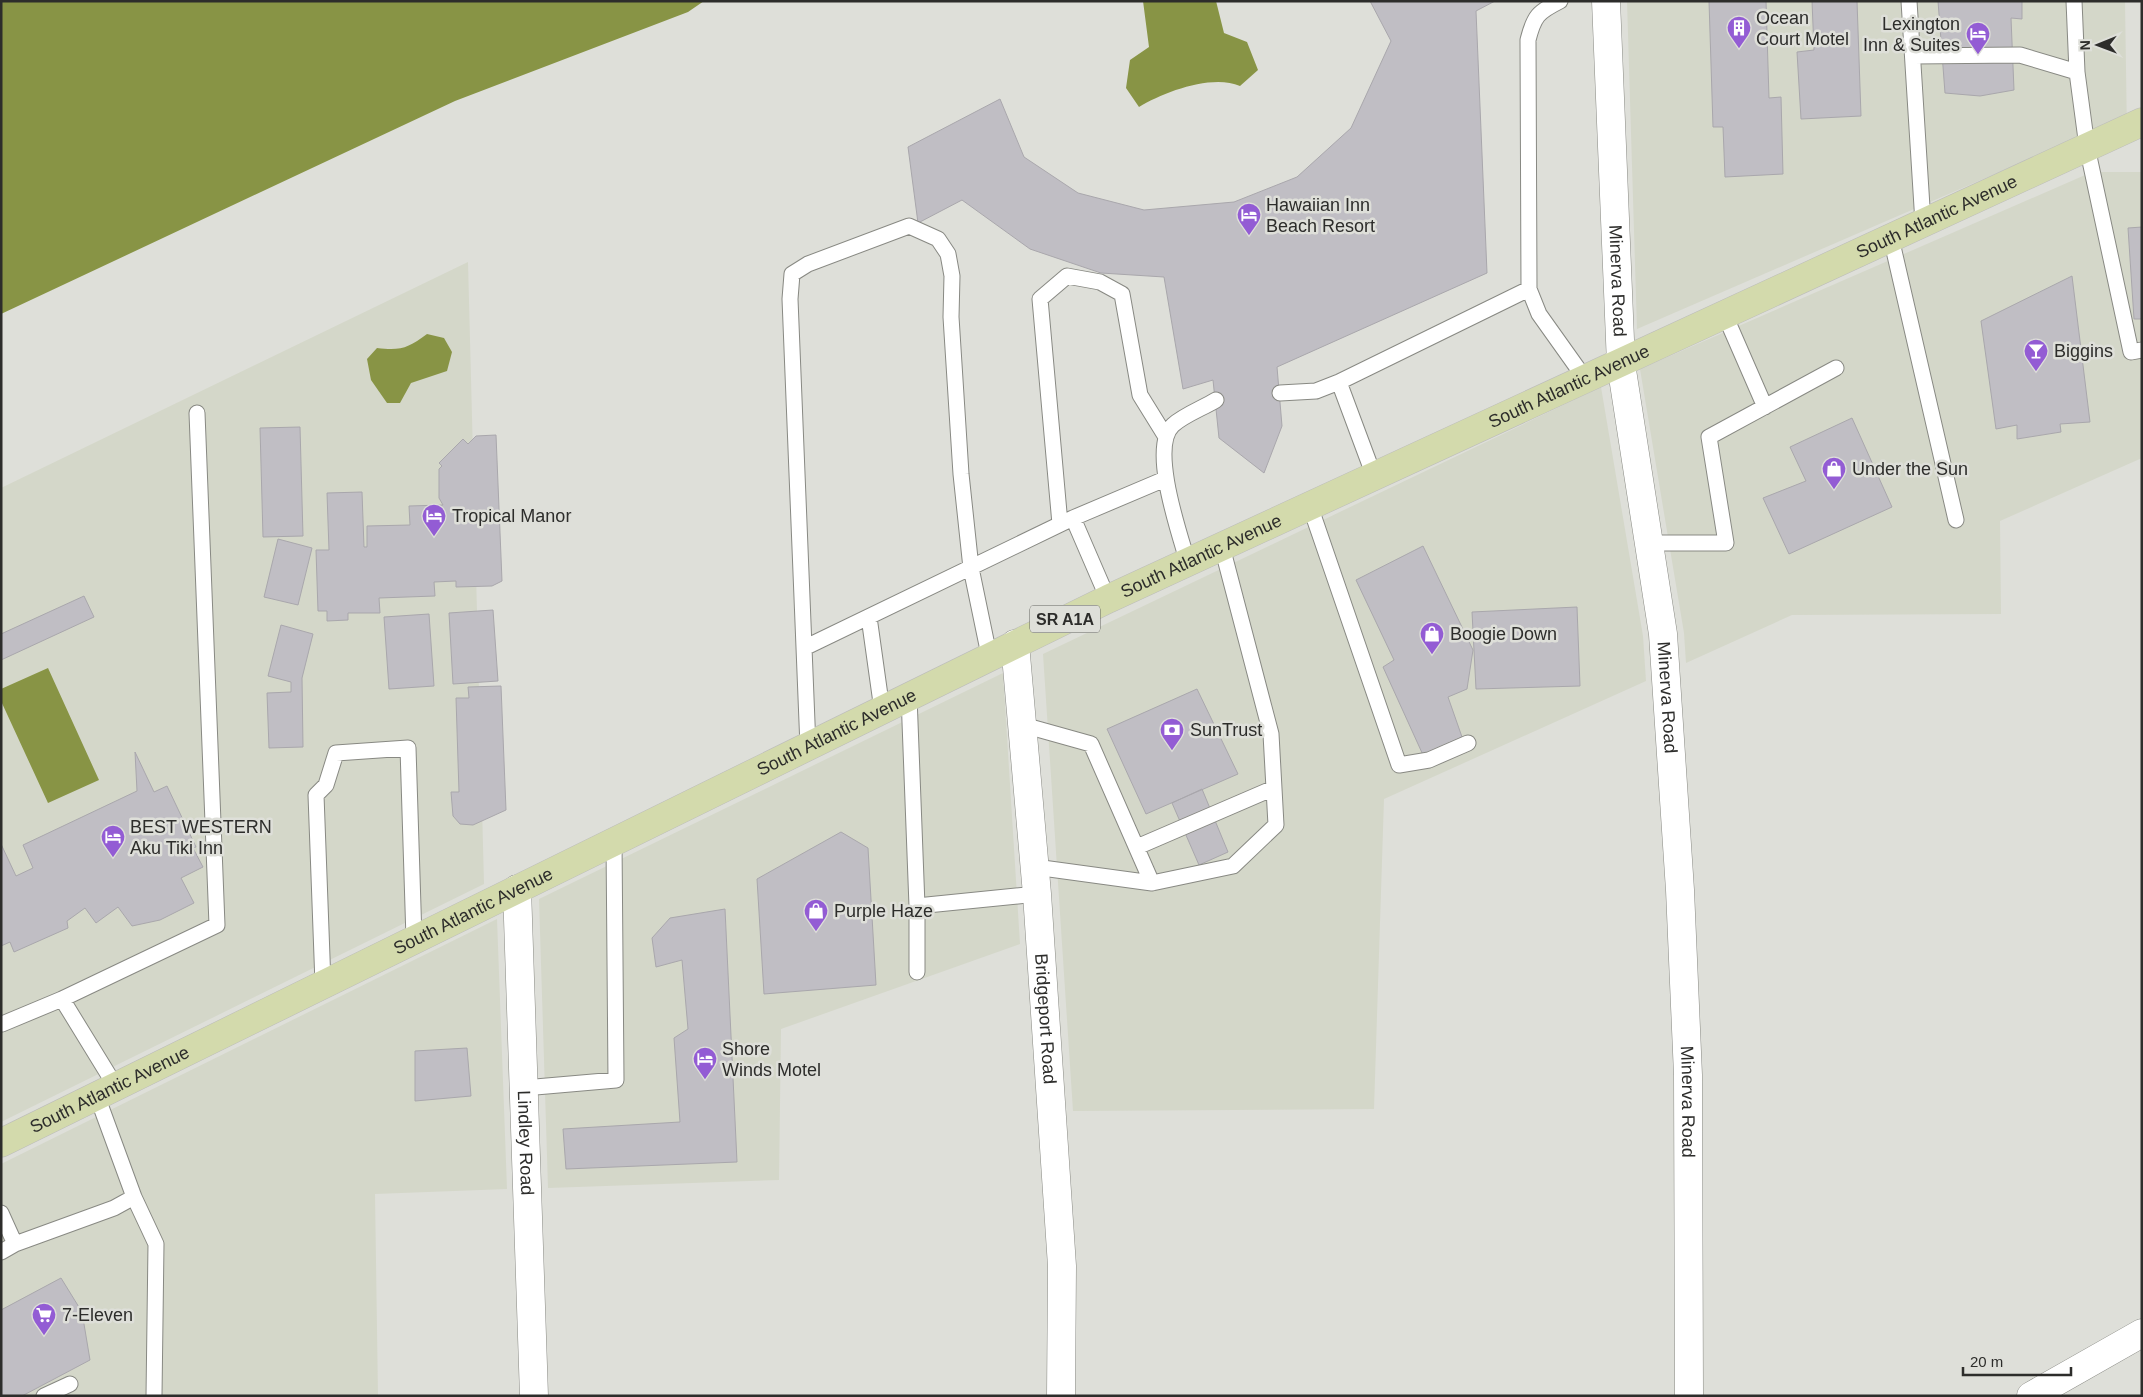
<svg xmlns="http://www.w3.org/2000/svg" width="2143" height="1397" font-family="Helvetica,sans-serif">
<rect width="100%" height="100%" fill="#dedfd9"/>
<path fill="#d4d7c9" d="M1627,1H2125L2127,136L2078,138L1637,329Z
M2092,172H2142V458L2000,521L2001,614L1792,615L1686,663L1684,633L1640,369Z
M468,262L484,884L1,1122V488Z
M1601,387L1643,636L1646,681L1384,799L1374,1109L1073,1111L1043,654Z
M1003,673L1020,944L781,1029L779,1180L548,1188L539,899Z
M497,919L507,1189L375,1194L378,1396H1V1164Z"/>
<path fill="#889445" d="M1,1H704L688,12L455,101L1,314Z
M1143,1H1216L1224,33L1247,42L1258,70L1240,86C1212,74 1164,92 1139,107L1126,88L1130,60L1149,47Z
M427,334L444,338L452,352L447,371L411,383L400,403H387L371,380L367,359L377,348C401,351 408,348 427,334Z
M48,668L99,780L48,803L1,701V689Z"/>
<path fill="#c0bec4" stroke="#a9a7ac" d="M1370,1H1495L1476,11L1487,273L1277,367L1282,426L1264,473L1219,438L1213,380L1183,389L1164,277L1101,273L1030,249L962,200L918,223L908,147L1000,99L1024,157L1078,193L1144,210L1234,202L1297,177L1351,128L1391,41Z
M1709,1H1766L1769,98L1781,97L1783,174L1725,177L1723,127H1713Z
M1812,1H1857L1861,116L1801,119L1797,52L1814,50Z
M1938,1H2022V19L2011,18L2014,90L1980,96L1945,93Z
M2142,227V319H2134L2128,228Z
M2072,276L2090,422L2060,424L2061,432L2017,439V425L1996,429L1981,321Z
M1852,418L1892,507L1789,554L1763,498L1806,481L1790,447Z
M300,427L303,536L263,537L260,428Z
M496,435L502,581L492,586L456,587V581L434,582L435,596L379,598L380,613H348V620L327,621V611H318L316,550H329L327,493L362,492L364,547H367V526L410,525L409,506L443,505L439,498V469L442,466L439,463L463,439L468,444L476,436Z
M278,539L312,548L298,605L264,597Z
M1423,546L1473,650L1467,689L1448,697L1462,737L1423,755L1383,667L1394,660L1356,580Z
M84,596L94,617L1,660V634Z
M1577,607L1580,686L1476,689L1472,612Z
M493,610L498,681L453,684L449,613Z
M429,614L434,686L389,689L384,617Z
M281,625L313,634L302,678L303,747L269,748L267,693L291,692V682L268,676Z
M501,686L506,810L473,825L460,824L453,816L451,792H459L456,698H469L468,687Z
M1197,689L1238,774L1146,814L1107,729Z
M135,752L154,792L167,786L196,847L193,848L203,867L181,878L194,903L160,920L132,926L118,907L96,923L85,908L67,921L68,928L14,952L10,942L1,946V844L16,876L33,868L23,845L137,791Z
M1202,789L1228,852L1199,865L1172,803Z
M841,832L868,848L876,985L764,994L757,879Z
M725,909L737,1162L566,1169L563,1129L680,1122L674,1038L688,1029L682,960L656,967L652,938L670,918Z
M467,1048L471,1096L415,1101V1051Z
M61,1278L82,1312L90,1360L22,1396H1V1310Z"/>
<g fill="none" stroke-linecap="round" stroke-linejoin="round">
<defs>
<path id="service" d="M1560,1C1538,12 1534,16 1528,40L1529,289L1539,314L1586,380
M1909,1L1923,223
M2074,1L2077,72L2087,147L2131,352L2142,350
M1913,56L2020,55L2077,72
M1891,238L1956,520
M1724,313L1765,407
M1339,382L1374,476
M1280,393L1316,391L1339,382L1529,289
M1310,506L1399,765L1429,760L1468,743
M1073,518L1108,599
M1060,524L1040,299L1067,276L1100,282L1122,294L1140,395L1166,437
M1648,543H1726L1709,437L1836,368
M1188,563C1180,535 1149,447 1173,425C1184,415 1203,408 1216,400
M869,617L882,710
M804,648L1073,518L1165,479
M909,696L917,906V972
M1023,725L1091,744L1152,883L1233,866L1276,825L1271,734L1222,547
M808,747L790,299L792,274L808,264L909,226L938,239L948,254L952,276L951,317L961,474L971,568L989,655
M1137,847L1274,788
M1035,867L1152,883
M917,906L1037,894
M323,984L316,795L326,785L336,753L408,748L414,939
M2,1024L62,999
M116,1087L62,999L217,925L197,413
M524,1088L616,1080L614,841
M134,1197L156,1244L154,1396
M1,1213L15,1244L1,1252
M15,1244L114,1208L134,1197L97,1096
M44,1396L70,1384"/>
<g id="minor">
<path id="s1" d="M1606,1L1621,364L1663,634L1680,890L1688,1075L1689,1396"/>
<path id="s2" d="M1015,644L1037,894L1062,1266L1061,1396"/>
<path id="s3" d="M517,889L534,1396"/>
<path d="M2031,1396L2142,1333"/>
</g>
<g id="primary">
<path id="s4" d="M1,1143L1108,599L2142,122"/>
</g>
</defs>
<use href="#service" stroke="#888983" stroke-width="17"/>
<use href="#minor" stroke="#888983" stroke-width="29"/>
<use href="#primary" stroke="#bcbcbb" stroke-width="29"/>
<use href="#service" stroke="#fff" stroke-width="15"/>
<use href="#minor" stroke="#fff" stroke-width="28"/>
<use href="#primary" stroke="#d3daac" stroke-width="28"/>
</g>
<defs>
<symbol id="building-pin" viewBox="-11 -11 22 30"><path d="M0 17L-7.5 6A9.5 9.5 0 1 1 7.5 6Z" fill="#935cd4" stroke="#dedfd9"/><path d="M-4-6H4V6H1V3H-1V6H-4ZM-2.5-4.3h1.7v1.8h-1.7ZM.8-4.3h1.7v1.8H.8ZM-2.5-1h1.7V.8h-1.7ZM.8-1h1.7V.8H.8Z" fill="#fff"/></symbol>
<symbol id="hotel-pin" viewBox="-11 -11 22 30"><path d="M0 17L-7.5 6A9.5 9.5 0 1 1 7.5 6Z" fill="#935cd4" stroke="#dedfd9"/><path d="M-6-4.5h1.5V1H6V5H4.5V3h-9V5H-6ZM-4 0a1.8 1.8 0 1 1 3.6 0ZM.5 0V-2.5h3Q6-2.5 6 0Z" fill="#fff"/></symbol>
<symbol id="bar-pin" viewBox="-11 -11 22 30"><path d="M0 17L-7.5 6A9.5 9.5 0 1 1 7.5 6Z" fill="#935cd4" stroke="#dedfd9"/><path d="M-6-5H6L.8 .8V4.5H3.5V6h-7V4.5H-.8V.8Z" fill="#fff"/></symbol>
<symbol id="shop-pin" viewBox="-11 -11 22 30"><path d="M0 17L-7.5 6A9.5 9.5 0 1 1 7.5 6Z" fill="#935cd4" stroke="#dedfd9"/><path d="M-5-2.5h2.3a2.7 3.5 0 0 1 5.4 0H5L5.5 6h-11ZM-1.5-2.5h3a1.5 2.3 0 0 0-3 0Z" fill="#fff"/></symbol>
<symbol id="bank-pin" viewBox="-11 -11 22 30"><path d="M0 17L-7.5 6A9.5 9.5 0 1 1 7.5 6Z" fill="#935cd4" stroke="#dedfd9"/><path d="M-6-4H6V4H-6ZM0-2.3a2.3 2.3 0 1 0 0 4.6a2.3 2.3 0 1 0 0-4.6Z" fill="#fff"/></symbol>
<symbol id="supermarket-pin" viewBox="-11 -11 22 30"><path d="M0 17L-7.5 6A9.5 9.5 0 1 1 7.5 6Z" fill="#935cd4" stroke="#dedfd9"/><path d="M-6-5.5h2.5l.6 2H6L4.5 2H-2.5L-4.4-4H-6ZM-1.5 3.2a1.3 1.3 0 1 0 .1 0ZM3 3.2a1.3 1.3 0 1 0 .1 0Z" fill="#fff"/></symbol>
</defs>
<g fill-rule="evenodd">
<use href="#building-pin" x="1725" y="14" width="28" height="38"/>
<use href="#hotel-pin" x="1964" y="20" width="28" height="38"/>
<use href="#hotel-pin" x="1235" y="201" width="28" height="38"/>
<use href="#bar-pin" x="2022" y="337" width="28" height="38"/>
<use href="#shop-pin" x="1820" y="455" width="28" height="38"/>
<use href="#hotel-pin" x="420" y="502" width="28" height="38"/>
<use href="#shop-pin" x="1418" y="620" width="28" height="38"/>
<use href="#bank-pin" x="1158" y="716" width="28" height="38"/>
<use href="#hotel-pin" x="99" y="823" width="28" height="38"/>
<use href="#shop-pin" x="802" y="897" width="28" height="38"/>
<use href="#hotel-pin" x="691" y="1045" width="28" height="38"/>
<use href="#supermarket-pin" x="30" y="1301" width="28" height="38"/>
</g>
<g text-anchor="middle" stroke-width="5" stroke-linejoin="round" paint-order="stroke">
<rect fill="#dedfd9" stroke="#62625f" stroke-width="1" x="1030" y="605.5" width="70" height="27" rx="4"/>
<g font-size="16" font-weight="bold" fill="#2d2d2b">
<text x="1065" y="625">SR A1A</text>
</g>
<g font-size="18" fill="#2d2d2b" stroke="#dedfd9" text-anchor="start">
<text x="1756" y="24">Ocean<tspan x="1756" dy="21">Court Motel</tspan></text>
<text x="1960" y="30" text-anchor="end">Lexington<tspan x="1960" dy="21">Inn &amp; Suites</tspan></text>
<text x="1266" y="211">Hawaiian Inn<tspan x="1266" dy="21">Beach Resort</tspan></text>
<text x="2054" y="357">Biggins</text>
<text x="1852" y="475">Under the Sun</text>
<text x="452" y="522">Tropical Manor</text>
<text x="1450" y="640">Boogie Down</text>
<text x="1190" y="736">SunTrust</text>
<text x="130" y="833">BEST WESTERN<tspan x="130" dy="21">Aku Tiki Inn</tspan></text>
<text x="834" y="917">Purple Haze</text>
<text x="722" y="1055">Shore<tspan x="722" dy="21">Winds Motel</tspan></text>
<text x="62" y="1321">7-Eleven</text>
</g>
<g font-size="18" fill="#2d2d2b" stroke="#dedfd9">
<text dy="6" stroke="none"><textPath href="#s4" startOffset="2146">South Atlantic Avenue</textPath></text>
<text dy="6" stroke="none"><textPath href="#s1" startOffset="280">Minerva Road</textPath></text>
<text dy="6" stroke="none"><textPath href="#s4" startOffset="1741">South Atlantic Avenue</textPath></text>
<text dy="6" stroke="none"><textPath href="#s4" startOffset="1336">South Atlantic Avenue</textPath></text>
<text dy="6" stroke="none"><textPath href="#s1" startOffset="700">Minerva Road</textPath></text>
<text dy="6" stroke="none"><textPath href="#s4" startOffset="931">South Atlantic Avenue</textPath></text>
<text dy="6" stroke="none"><textPath href="#s4" startOffset="526">South Atlantic Avenue</textPath></text>
<text dy="6" stroke="none"><textPath href="#s2" startOffset="376">Bridgeport Road</textPath></text>
<text dy="6" stroke="none"><textPath href="#s4" startOffset="121">South Atlantic Avenue</textPath></text>
<text dy="6" stroke="none"><textPath href="#s1" startOffset="1105">Minerva Road</textPath></text>
<text dy="6" stroke="none"><textPath href="#s3" startOffset="254">Lindley Road</textPath></text>
</g>
</g>
<rect width="2143" height="1397" fill="none" stroke="#2d2d2b" stroke-width="5"/>
<g transform="translate(2098 45) rotate(269)" stroke="#dedfd9" stroke-width="4" paint-order="stroke">
<path d="M0-4L9 19L0 12L-9 19Z" fill="#2d2d2b"/>
<text y="-8" font-size="14" font-weight="bold" text-anchor="middle" fill="#2d2d2b">N</text>
</g>
<path d="M1963 1367v8h108v-8" fill="none" stroke="#2d2d2b" stroke-width="2.5"/>
<text x="1970" y="1367" font-size="15" fill="#2d2d2b" stroke="#dedfd9" stroke-width="4" paint-order="stroke">20 m</text>
</svg>
